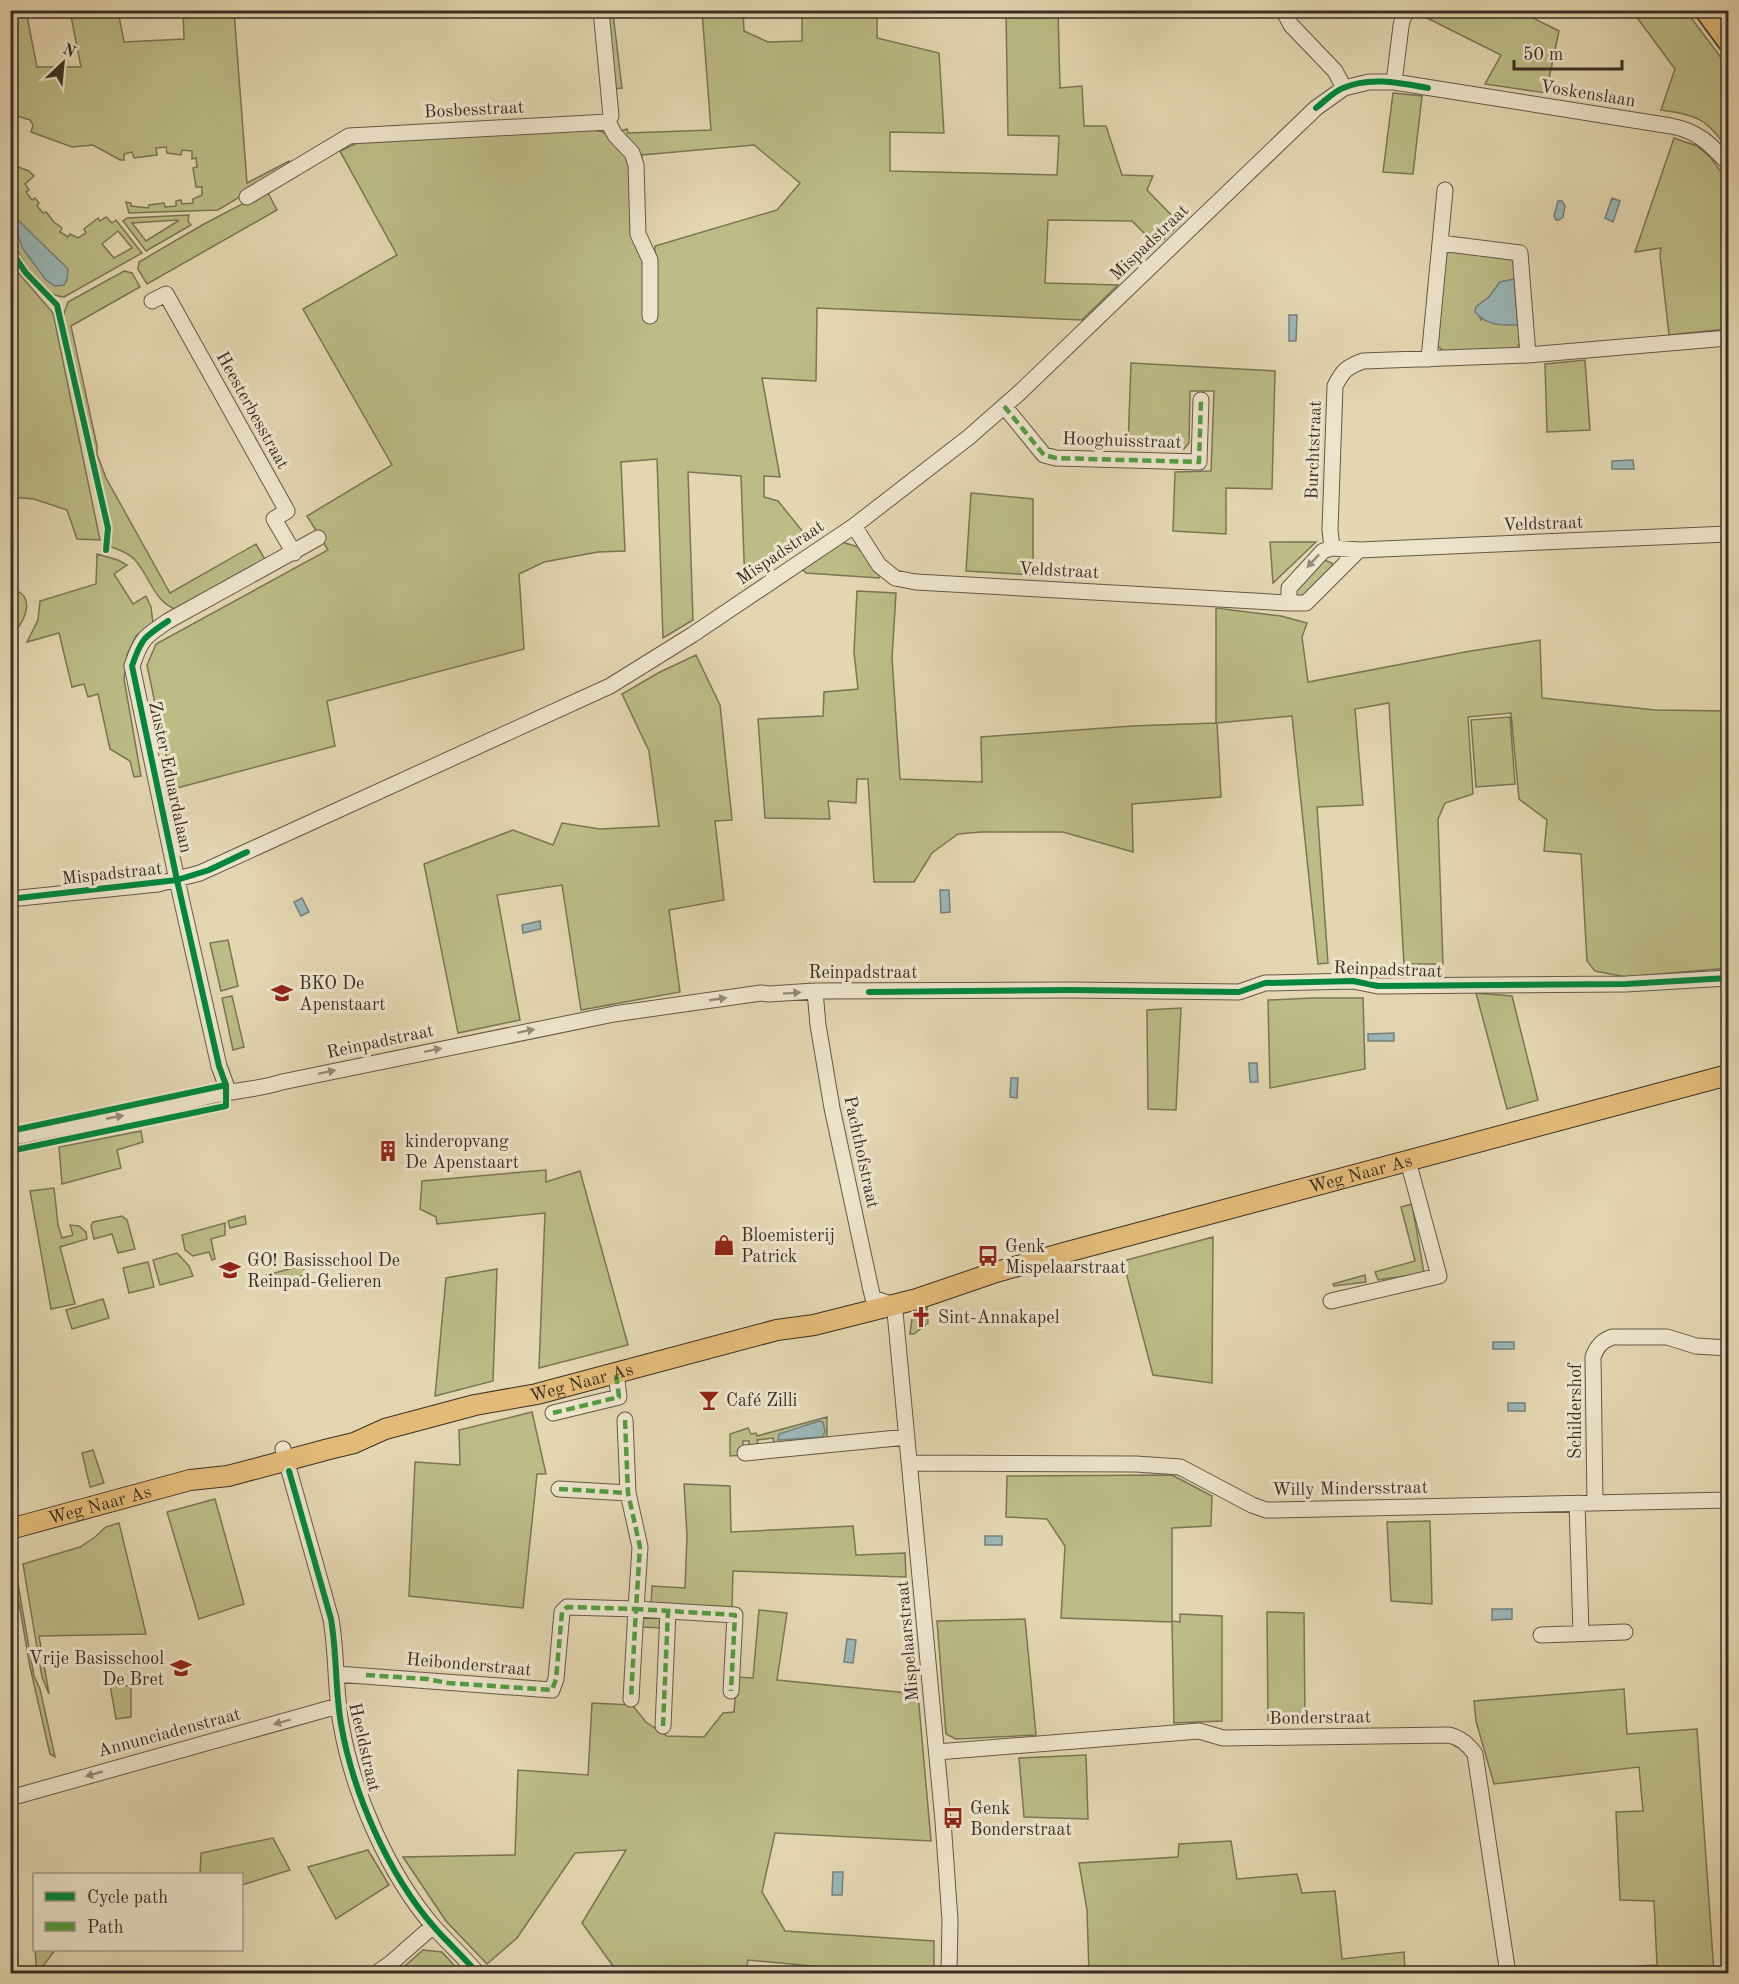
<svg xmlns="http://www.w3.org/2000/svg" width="1739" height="1984" font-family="'Old Standard TT',serif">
<rect width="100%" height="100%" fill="#e3d6b0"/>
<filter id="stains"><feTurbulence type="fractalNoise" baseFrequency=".00333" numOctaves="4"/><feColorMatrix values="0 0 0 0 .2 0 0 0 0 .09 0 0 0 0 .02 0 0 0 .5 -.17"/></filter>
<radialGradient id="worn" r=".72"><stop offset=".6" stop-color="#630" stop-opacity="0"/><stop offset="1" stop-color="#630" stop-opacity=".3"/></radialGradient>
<path fill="#bbbc86" stroke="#7a7556" stroke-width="1.5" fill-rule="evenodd" d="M1431,10L1519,11L1559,31L1546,93L1485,84L1501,55L1425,17Z
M11,11H26L37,67H81L70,11H118L124,42L184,39L183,11H234L247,183L289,161L291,166L218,210L129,213L126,202L131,203V206L148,208L149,205L164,203L165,207L176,206V201L181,200L182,204L193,203V199L202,195V187H196L193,168L197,167L196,158L192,159V151L182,150L181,155L167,153L166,147L156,148L157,155L134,158L132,152L124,154V160H120L93,145L72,147L31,132L33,125L30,120L11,114Z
M702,11H743L744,31L768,42L802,41V11H877V38L939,53L944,133L890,132V171L1057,175L1059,136L1008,135L1006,11H1058L1060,88L1082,86L1084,126H1106L1122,175L1153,176L1147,190L1180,224L1157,246L1132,221L1048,220L1045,283L1118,285L1082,320L817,308L816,381L762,378L780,477L764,476V497L778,501L808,538L745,586L741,476L688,472L693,620L663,638L657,459L621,462L625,551L598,552L544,562L519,574L524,649L327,701L335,746L173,789L147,665L156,644L328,550L307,516L392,465L303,309L397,255L340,151L359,142L594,130L603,132L629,155L647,260L653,321L655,246L777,210L800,183L754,145L642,155V176L620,131L627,129L628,133L711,130Z
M1632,11H1686L1728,67V149C1705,117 1698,116 1661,110L1675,69Z
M605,14H613L622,88L614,89Z
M1393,93L1422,96L1413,174L1383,172Z
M1674,138L1697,146L1711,158L1728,182V329L1669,335L1660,255L1661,248L1635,252Z
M10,164L29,171L34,176L25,184L29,190L26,192L32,200L35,198L39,203L37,206L43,213L46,212L54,222L62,228L60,232L68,237L70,234L78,238L86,233L84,229L98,218L100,221L106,217L112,223L116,220L142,253L64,297C51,296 46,289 37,280C3,243 11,210 10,164ZM118,231L132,248L114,258L102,244Z
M267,191L277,210L147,284L138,269L139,262L204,224Z
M189,215L188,221L191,225L146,251L123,221L127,218ZM178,221L146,241L132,223L178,220Z
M1447,250L1511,257L1516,262L1522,341L1515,350L1444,352L1437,345L1444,254ZM1500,282L1481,320L1476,307L1489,297Z
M10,263L53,313L100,540L77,539L67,510L34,499L11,497Z
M124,271L132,273L140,287L71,326L97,446V454L106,478L170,593L256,544L266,561L178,610C154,604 150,575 134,559C127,552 118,549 108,546L112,532L110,523L63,316L68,302Z
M1585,360L1590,430L1547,432L1545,364Z
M1131,363L1275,371L1272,489L1226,488V534L1173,531L1175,472L1211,471L1214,391H1190L1189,443L1184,449L1128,447Z
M971,493L1033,499V575L966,571Z
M842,542L858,547L880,575L879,578L806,573L802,569Z
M1270,542H1316L1273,583Z
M97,554L118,560L127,565L114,574L133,604L146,596L151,607L153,623L136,636L127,655L124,679L141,776L134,777L130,761L110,749L98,694L88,697L84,684L72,687L59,633L27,642L38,620L40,601L96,584Z
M1324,560L1332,563L1333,568L1305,597L1299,598L1296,594V586Z
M10,589C39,594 24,624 11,636Z
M857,591L896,593L892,658L900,779L982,782L981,737L1132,726L1216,723V608L1281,616L1307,623L1302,637L1308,682L1465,652L1540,640L1542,698L1655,710L1728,711V968L1626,977L1595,971L1587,961L1581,854L1544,851L1547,820L1519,799L1511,713L1468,717L1473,794L1445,803L1438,819L1443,964H1404L1389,703L1355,709L1363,805L1317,807L1328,963L1318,964L1292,716L1217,723L1221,797L1132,804L1133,852L1063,832H981L958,834L932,853L914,882H874L868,779H857L856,803L828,801L830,819L765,818L758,719L823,716L824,692L858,689L854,652Z
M696,655L720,705L732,820L715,821L724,900L669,910L680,992L581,1010L562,885L497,895L520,1020L458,1033L424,864L513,830L553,845L562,823L600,829L659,826L649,751L622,694L658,673Z
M1510,717L1515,784L1476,787L1471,720Z
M228,940L238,986L221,991L210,943Z
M1476,993L1512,996L1538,1100L1507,1109Z
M232,996L244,1047L233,1050L222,998Z
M1313,998H1363L1365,1069L1270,1088L1268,1000Z
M1181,1008L1176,1110L1148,1109L1147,1010Z
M141,1131L143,1142L117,1150L121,1168L62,1184L59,1147Z
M546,1170V1182L580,1171L628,1345L539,1368L545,1213L437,1224L436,1217L420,1209L422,1181Z
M54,1188L58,1225L62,1238L73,1235L70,1225L79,1226L86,1232L87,1239L60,1247L75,1304L51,1309L30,1191Z
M1412,1204L1424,1273L1378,1280L1375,1272L1415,1261L1401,1207Z
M122,1216L127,1220L135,1249L118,1253L112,1234L94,1239L91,1226L93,1222Z
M245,1216L246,1224L230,1228L228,1221Z
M225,1223V1235L211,1239L215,1259L212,1260L209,1252L193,1256L185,1250L182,1235Z
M1213,1237L1212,1383L1153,1375L1123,1261Z
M177,1253L189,1266L193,1276L160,1285L153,1260Z
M148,1262L154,1287L129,1293L123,1268Z
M303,1265L305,1275L266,1285L264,1276Z
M497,1269L493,1381L435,1396L446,1278Z
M1365,1275L1366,1282L1334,1286L1333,1284Z
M103,1299L109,1318L72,1329L66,1310Z
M927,1307L928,1323L914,1334H910L912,1318L918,1312L919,1321H924L923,1311Z
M532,1412L546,1474H537L523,1608L409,1596L415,1462L460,1465L459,1430Z
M827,1417V1439L774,1444L773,1438L757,1440L758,1445L749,1446V1441H743V1455L730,1456V1434L748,1428L751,1434L756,1433L757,1436Z
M93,1450L104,1483L90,1487L82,1453Z
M1172,1475L1212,1496L1211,1526L1172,1528V1621L1180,1622V1614L1222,1616V1721L1174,1723L1172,1622L1061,1618L1065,1546L1047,1519L1006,1517L1007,1476Z
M684,1484L730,1486L731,1532L853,1526L856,1555L905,1553L906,1577L733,1571L732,1607L651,1604L652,1586L685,1588L687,1536Z
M215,1499L244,1604L199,1619L167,1512Z
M1430,1521L1432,1604L1391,1601L1387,1522Z
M119,1523L146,1634L39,1636L49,1694L42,1677L23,1564L80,1547L95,1537L106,1527Z
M15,1567L34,1676L40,1689L55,1757L50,1754L30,1667L13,1568Z
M759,1610L787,1613L777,1680L918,1694L931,1841L775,1833L762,1892L785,1931L934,1941V1973H885L748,1960L746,1973H605L613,1966L582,1923L626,1850L575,1853L517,1938L487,1964L446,1921L403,1857L515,1855L518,1770L588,1775L592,1703L632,1705L646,1722L667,1736L704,1737L723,1713L734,1712L737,1677L753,1678Z
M1267,1612L1304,1613L1305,1722L1268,1721Z
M641,1616L664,1617L663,1628L640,1627Z
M1025,1619L1036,1735L956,1739L946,1734L937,1621Z
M111,1678L131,1688V1717L116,1719L109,1679Z
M1624,1689L1627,1734L1697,1729L1714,1973H1639V1966L1657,1965L1654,1901L1620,1900L1616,1812L1643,1811L1639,1767L1494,1784L1476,1721L1474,1701Z
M1086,1755L1088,1819L1024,1817L1019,1758Z
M273,1838L290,1870L242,1885V1874H200L201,1853Z
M1231,1841L1237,1879L1297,1874L1302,1893L1335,1891L1342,1959L1404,1952L1405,1973H1089L1087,1910L1079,1863L1178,1857L1179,1844Z
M368,1850L389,1885L336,1919L308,1867Z
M35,1950H55L38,1973H37Z
M423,1950L442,1952L461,1973H397Z"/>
<path fill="#9ab6b7" stroke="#74807d" stroke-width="1.5" d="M1612,198L1620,201L1613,222L1605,218Z
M1558,201H1562L1565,206L1563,217L1559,220H1556L1554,216Z
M19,221L68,269L67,280L64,285L55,286L46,280L23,249L14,225Z
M1514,279L1518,325C1501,325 1487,326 1475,312L1476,307L1489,297L1500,282Z
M1289,315H1297L1296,341H1289Z
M1633,460L1634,469H1612V461Z
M940,890H949L950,912L941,913Z
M302,898L309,912L301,916L294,902Z
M540,921L541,929L523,933L522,925Z
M1394,1033V1041H1368V1034Z
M1249,1063H1257L1258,1082H1250Z
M1011,1078H1018L1017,1098L1010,1097Z
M1493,1342H1514V1349H1493Z
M1508,1403H1525V1411H1508Z
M819,1421L823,1422L825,1431L823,1437L778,1440L779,1434Z
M985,1536H1002V1545H985Z
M1492,1609H1512V1619L1492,1620Z
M847,1639L856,1640L853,1663L844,1662Z
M833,1872H843L842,1895H832Z"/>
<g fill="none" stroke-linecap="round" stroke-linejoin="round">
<defs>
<path id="minor" d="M1283,10L1291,25L1335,71L1344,88
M1394,82L1401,26L1403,17L1409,10
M608,122L615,135L632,153L636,165L638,234L650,260V316
M1445,190L1440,243L1520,253L1528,355
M247,197L349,136L608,122L611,116L601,10
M152,301L166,294L287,511L274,519L294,553
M1429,359L1440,243
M1004,406L1044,455L1056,458L1199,462L1201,400
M854,526L879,565L895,578L916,582L1289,603H1306L1359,550
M1332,548L1330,530L1335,386C1343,370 1347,367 1363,361L1528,355L1728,338
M1289,603V588L1323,551L1332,548L1359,550L1728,534
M10,899L158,884L200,873L610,686L692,635L854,526L969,437L1018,394L1316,108L1344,88L1369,82H1394L1671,126C1698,131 1710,144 1728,163
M815,991L818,1025L832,1108L871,1290L873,1298L894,1305L895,1312L943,1821L950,1920L949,1974
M226,1093V1085L219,1066L177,880L132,666C141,639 144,637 168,621L318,538
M10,1138C77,1124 144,1113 210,1096C234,1090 258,1090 282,1082L614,1014L761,993L769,994L815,991L1070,990L1239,992L1265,983L1353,981L1378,986L1626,984L1728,978
M1331,1301L1439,1276L1408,1161
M553,1413L619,1397L616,1373
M625,1420L628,1493L640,1547L636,1609L735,1615L731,1691
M283,1449L331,1619C337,1654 335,1689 341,1724C353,1793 388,1874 434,1927C448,1943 464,1957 478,1974
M745,1453L907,1437
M910,1463L1136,1464L1180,1467L1252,1505L1266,1510H1276L1728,1500
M559,1489L628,1493
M1577,1503L1581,1633
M1595,1503L1593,1357C1597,1346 1602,1341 1612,1337H1667L1696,1346L1728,1348
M1541,1635L1625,1632
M337,1674L552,1690L556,1679L562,1612L567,1607L636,1609L631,1699
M663,1726L668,1611
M937,1752L1199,1731L1223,1738L1449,1735C1461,1738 1468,1744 1475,1754L1508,1974
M10,1798L338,1706
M375,1974L391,1963L433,1926"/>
<g id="major">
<path id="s1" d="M10,1529L190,1480L228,1476L329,1449L354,1443L385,1429L475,1405L537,1394L777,1330L814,1325L917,1299L993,1273L1067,1252L1728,1075"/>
</g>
<path id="highway" d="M1706,10L1728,40"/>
</defs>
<use href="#minor" stroke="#645848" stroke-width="17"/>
<use href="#major" stroke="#3a2e26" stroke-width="22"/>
<use href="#highway" stroke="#3a2e26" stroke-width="25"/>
<use href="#minor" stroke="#ede4cc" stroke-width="15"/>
<use href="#major" stroke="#e2bb78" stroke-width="20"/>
<use href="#highway" stroke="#e2bb78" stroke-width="22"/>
<path stroke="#529d40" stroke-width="4.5" stroke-dasharray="9 4.5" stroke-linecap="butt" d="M1004,406L1044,455L1056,458L1199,462L1201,400
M553,1413L619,1397L616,1373
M625,1420L628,1493L640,1547L636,1609L735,1615L731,1691
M559,1489L628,1493
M366,1675L427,1679L448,1683L552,1690L556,1679L562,1612L567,1607L636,1609L631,1699
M663,1726L668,1611"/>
<defs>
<path id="cycleway" d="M1316,108C1325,101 1333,92 1343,88C1370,76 1401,83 1428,88
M10,243L13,254L26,273L57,305L108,528L106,550
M10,899L177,880L209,870L247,852
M869,992L1070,990L1239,992L1265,983L1353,981L1378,986L1626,984L1728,978
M10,1131L226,1085
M10,1151L226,1106V1085L219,1066L177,880L132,666C141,639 144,637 168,621
M289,1471L331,1619C337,1654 335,1689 341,1724C353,1793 388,1874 434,1927C448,1943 464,1957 478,1974"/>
</defs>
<use href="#cycleway" stroke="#ede4cc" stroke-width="10"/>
<use href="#cycleway" stroke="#00873e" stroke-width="6"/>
</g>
<defs><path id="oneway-solid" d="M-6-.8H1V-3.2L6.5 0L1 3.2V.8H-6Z" transform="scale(1.5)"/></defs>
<g fill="#948979">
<use href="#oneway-solid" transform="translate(1313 561) rotate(133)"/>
<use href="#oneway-solid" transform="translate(792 993) rotate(-4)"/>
<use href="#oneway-solid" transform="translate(718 999) rotate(-8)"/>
<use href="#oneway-solid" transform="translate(526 1031) rotate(-12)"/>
<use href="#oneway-solid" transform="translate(433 1050) rotate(-12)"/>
<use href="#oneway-solid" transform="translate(327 1072) rotate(-12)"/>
<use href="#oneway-solid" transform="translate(115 1117) rotate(-11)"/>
<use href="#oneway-solid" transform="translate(282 1722) rotate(165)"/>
<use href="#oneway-solid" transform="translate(94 1774) rotate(164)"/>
</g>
<defs>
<symbol id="school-bare" viewBox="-9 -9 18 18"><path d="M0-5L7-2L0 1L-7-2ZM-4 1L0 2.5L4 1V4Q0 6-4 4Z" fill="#8f2418" stroke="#ede4cc" stroke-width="2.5" paint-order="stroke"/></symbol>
<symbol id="building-bare" viewBox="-9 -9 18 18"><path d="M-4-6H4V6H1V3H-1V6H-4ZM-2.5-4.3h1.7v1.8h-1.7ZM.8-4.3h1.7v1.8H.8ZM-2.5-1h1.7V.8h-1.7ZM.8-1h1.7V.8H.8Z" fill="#8f2418" stroke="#ede4cc" stroke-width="2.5" paint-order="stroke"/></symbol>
<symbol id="shop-bare" viewBox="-9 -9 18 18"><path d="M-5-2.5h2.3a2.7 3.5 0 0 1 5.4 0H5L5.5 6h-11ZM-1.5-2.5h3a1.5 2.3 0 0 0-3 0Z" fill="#8f2418" stroke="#ede4cc" stroke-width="2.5" paint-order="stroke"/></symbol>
<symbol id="bus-bare" viewBox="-9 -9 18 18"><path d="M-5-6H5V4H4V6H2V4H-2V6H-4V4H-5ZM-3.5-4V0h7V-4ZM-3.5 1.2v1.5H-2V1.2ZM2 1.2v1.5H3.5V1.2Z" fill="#8f2418" stroke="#ede4cc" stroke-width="2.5" paint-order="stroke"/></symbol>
<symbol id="church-bare" viewBox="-9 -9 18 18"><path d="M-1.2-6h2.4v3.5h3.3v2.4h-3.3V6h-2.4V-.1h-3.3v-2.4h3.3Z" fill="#8f2418" stroke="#ede4cc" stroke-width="2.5" paint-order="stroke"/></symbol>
<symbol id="bar-bare" viewBox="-9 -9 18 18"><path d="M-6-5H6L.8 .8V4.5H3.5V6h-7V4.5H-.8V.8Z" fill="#8f2418" stroke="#ede4cc" stroke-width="2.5" paint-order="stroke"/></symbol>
</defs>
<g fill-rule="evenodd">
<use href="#school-bare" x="267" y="978" width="30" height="30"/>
<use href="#building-bare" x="373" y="1136" width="30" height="30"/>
<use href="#shop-bare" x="709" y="1230" width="30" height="30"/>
<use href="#bus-bare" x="973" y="1241" width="30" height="30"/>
<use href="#school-bare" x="215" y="1255" width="30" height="30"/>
<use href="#church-bare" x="906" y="1302" width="30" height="30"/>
<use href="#bar-bare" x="694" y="1385" width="30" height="30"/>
<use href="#school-bare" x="166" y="1653" width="30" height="30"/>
<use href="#bus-bare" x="938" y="1803" width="30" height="30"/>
</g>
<g text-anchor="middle" stroke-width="6" stroke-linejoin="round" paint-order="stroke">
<g font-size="18" fill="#3a2e26" stroke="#ede4cc">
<text transform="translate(1588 93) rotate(9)" y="6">Voskenslaan</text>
<text transform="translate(474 109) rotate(-3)" y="6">Bosbesstraat</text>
<text transform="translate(1149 242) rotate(-44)" y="6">Mispadstraat</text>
<text transform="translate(253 410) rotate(61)" y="6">Heesterbesstraat</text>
<text transform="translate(1122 440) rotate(2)" y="6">Hooghuisstraat</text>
<text transform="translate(1313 450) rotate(-88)" y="6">Burchtstraat</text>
<text transform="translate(1543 523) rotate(-2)" y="6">Veldstraat</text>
<text transform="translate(780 552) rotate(-34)" y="6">Mispadstraat</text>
<text transform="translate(1059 570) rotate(3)" y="6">Veldstraat</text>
<text transform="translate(171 777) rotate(78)" y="6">Zuster Eduardalaan</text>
<text transform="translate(112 873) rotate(-6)" y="6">Mispadstraat</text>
<text transform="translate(1388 969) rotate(2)" y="6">Reinpadstraat</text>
<text x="863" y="978">Reinpadstraat</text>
<text transform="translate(380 1041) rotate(-12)" y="6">Reinpadstraat</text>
<text transform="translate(862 1152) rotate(78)" y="6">Pachthofstraat</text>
<text dy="6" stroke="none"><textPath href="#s1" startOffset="1398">Weg Naar As</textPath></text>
<text dy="6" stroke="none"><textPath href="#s1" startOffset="591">Weg Naar As</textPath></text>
<text transform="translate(1575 1411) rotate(-90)" y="6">Schildershof</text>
<text transform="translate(1350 1488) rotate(-1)" y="6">Willy Mindersstraat</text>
<text dy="6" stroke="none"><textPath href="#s1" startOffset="93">Weg Naar As</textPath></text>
<text transform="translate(907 1641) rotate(-95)" y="6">Mispelaarstraat</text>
<text transform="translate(469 1664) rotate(5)" y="6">Heibonderstraat</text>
<text transform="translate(1320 1717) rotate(-1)" y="6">Bonderstraat</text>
<text transform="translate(169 1732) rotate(-15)" y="6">Annunciadenstraat</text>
<text transform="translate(365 1747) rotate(77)" y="6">Heeldstraat</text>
</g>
<g font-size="18" fill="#3a2e26" stroke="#ede4cc" text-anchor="start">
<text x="299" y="989">BKO De<tspan x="299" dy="21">Apenstaart</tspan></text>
<text x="405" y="1147">kinderopvang<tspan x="405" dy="21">De Apenstaart</tspan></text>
<text x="741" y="1241">Bloemisterij<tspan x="741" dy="21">Patrick</tspan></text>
<text x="1005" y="1252">Genk<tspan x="1005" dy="21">Mispelaarstraat</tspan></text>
<text x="247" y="1266">GO! Basisschool De<tspan x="247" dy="21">Reinpad-Gelieren</tspan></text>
<text x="938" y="1323">Sint-Annakapel</text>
<text x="726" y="1406">Café Zilli</text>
<text x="164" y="1664" text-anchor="end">Vrije Basisschool<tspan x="164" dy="21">De Bret</tspan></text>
<text x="970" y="1814">Genk<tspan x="970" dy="21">Bonderstraat</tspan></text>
</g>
</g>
<rect width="1739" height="1984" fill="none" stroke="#e3d6b0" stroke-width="36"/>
<rect x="12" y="12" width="1715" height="1960" fill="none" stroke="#3a2e26" stroke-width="3"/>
<rect x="18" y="18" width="1703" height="1948" fill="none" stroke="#3a2e26" stroke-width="1.5"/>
<rect x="33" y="1873" width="210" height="78" fill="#ede4cc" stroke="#a59b8a" stroke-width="1.5"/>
<rect x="45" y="1892" width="30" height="9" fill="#00873e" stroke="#a59b8a" stroke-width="1.5"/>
<text x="87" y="1903" font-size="18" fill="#3a2e26">Cycle path</text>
<rect x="45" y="1922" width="30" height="9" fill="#529d40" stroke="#a59b8a" stroke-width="1.5"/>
<text x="87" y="1933" font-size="18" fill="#3a2e26">Path</text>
<g transform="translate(63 63) rotate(26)" stroke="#ede4cc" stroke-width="4.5" paint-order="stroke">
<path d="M0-4.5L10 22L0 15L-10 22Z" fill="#3a2e26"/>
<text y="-9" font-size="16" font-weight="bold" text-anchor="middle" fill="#3a2e26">N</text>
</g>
<path d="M1514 60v9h108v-9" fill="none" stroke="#3a2e26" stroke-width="3"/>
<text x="1523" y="60" font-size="18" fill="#3a2e26" stroke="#ede4cc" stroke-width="4.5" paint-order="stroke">50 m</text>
<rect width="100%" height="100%" filter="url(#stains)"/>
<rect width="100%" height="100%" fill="url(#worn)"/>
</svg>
